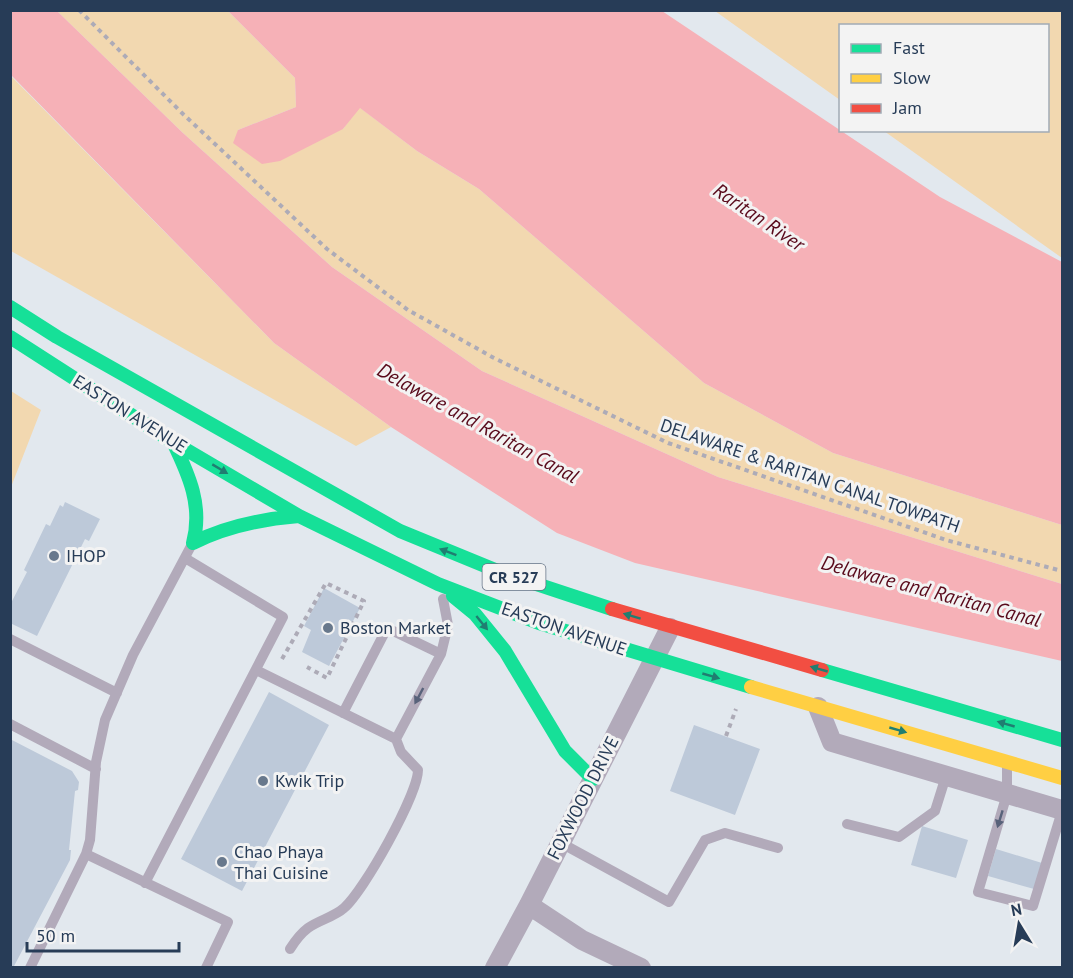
<svg xmlns="http://www.w3.org/2000/svg" width="1073" height="978" font-family="'PT Sans',sans-serif">
<rect width="100%" height="100%" fill="#e2e8ee"/>
<path fill="#f2d8b0" d="M57,11H228L295,78L296,107L238,130L343,129L359,107L417,151L479,189L704,383L833,453L1062,525V584L718,477L482,371L332,267L183,133Z
M715,11H1062V258L884,131L1048,130V26H840V100Z
M10,75L274,343L391,427L356,446L11,251Z
M11,391L41,410L11,487Z"/>
<path fill="#f6b1b7" d="M10,11H57L183,133L332,267L482,371L718,477L1062,584V661L635,563L557,533L391,427L274,343L11,75Z
M228,11H662L940,197L1062,262V525L833,453L704,383L479,189L417,151L360,108L343,129L280,161L262,164L233,143L238,130L296,107L295,78Z"/>
<path fill="#bdc9d9" d="M65,502L100,519L89,541L85,539L37,636L10,623V605L27,572L24,570L46,524L50,526L60,505L63,507Z
M324,588L360,608L329,666L302,652L311,630L304,626Z
M269,692L329,725L242,891L181,859Z
M694,725L760,749L735,815L670,791Z
M10,739L72,771L79,782L78,790L75,791L69,850H71L70,860L13,968H10Z
M922,826L968,840L956,878L911,865Z
M996,849L1042,863L1034,889L988,876Z"/>
<g fill="none" stroke-linecap="round" stroke-linejoin="round">
<path stroke="#adabb7" stroke-width="4" stroke-dasharray="4.5 4.5" stroke-linecap="butt" d="M79,10L183,114L327,249L408,310L494,358L668,443L946,540L1062,571
M282,659L326,583L364,601L327,678L307,667
M726,736L736,709"/>
<path stroke="#b2aaba" stroke-width="10" d="M10,639L117,693
M256,670L396,739
M343,713L387,628L441,654
M10,724L96,769
M1007,765V794L978,892L1033,906L1062,811
M847,824L899,837L935,811L946,776
M561,843L669,902L705,840L725,833L778,848
M86,854L228,922L206,968
M145,883L283,617L185,558
M290,949C295,941 300,934 308,928C319,920 334,917 344,908C364,891 418,794 418,770L401,752L396,739L441,654L448,625L443,599
M30,968L86,854L90,840L96,762L105,720L133,655L191,546"/>
<path stroke="#b2aaba" stroke-width="20" d="M818,707L832,742L1062,810
M529,905L582,940L641,968
M495,968L529,905L670,628"/>
<path stroke="#16e098" stroke-width="14" d="M10,307L57,337L400,531L500,572L612,609
M10,337L173,442L299,516L438,584L539,623L751,687
M173,442C189,475 203,506 193,543
M193,543C227,526 262,519 299,516
M453,596L475,614L505,651L565,751L593,779
M822,670L1062,740"/>
<path stroke="#ffcf43" stroke-width="14" d="M751,687L1062,778"/>
<path stroke="#f24e42" stroke-width="14" d="M612,609L822,670"/>
</g>
<defs><path id="oneway-solid" d="M-6-.8H1V-3.2L6.5 0L1 3.2V.8H-6Z" transform="scale(1.5)"/></defs>
<g fill="#207e71">
<use href="#oneway-solid" transform="translate(220 469) rotate(31)"/>
<use href="#oneway-solid" transform="translate(448 552) rotate(-159)"/>
<use href="#oneway-solid" transform="translate(632 616) rotate(-163)"/>
<use href="#oneway-solid" transform="translate(482 623) rotate(51)"/>
<use href="#oneway-solid" transform="translate(819 669) rotate(-164)"/>
<use href="#oneway-solid" transform="translate(711 676) rotate(16)"/>
<use href="#oneway-solid" transform="translate(1006 724) rotate(-164)"/>
<use href="#oneway-solid" transform="translate(898 730) rotate(16)"/>
</g>
<g fill="#58627a">
<use href="#oneway-solid" transform="translate(419 696) rotate(118)"/>
<use href="#oneway-solid" transform="translate(1000 819) rotate(107)"/>
</g>
<g fill="#68788c" stroke="#f3f3f3" stroke-width="2">
<circle cx="54" cy="556" r="6"/>
<circle cx="328" cy="628" r="6"/>
<circle cx="263" cy="781" r="6"/>
<circle cx="222" cy="862" r="6"/>
</g>
<g text-anchor="middle" stroke-width="6" stroke-linejoin="round" paint-order="stroke">
<rect fill="#f3f3f3" stroke="#647386" stroke-width="1.5" x="482.5" y="564" width="63" height="26" rx="4.5"/>
<g font-size="16" font-weight="bold" fill="#273c57">
<text x="514" y="583">CR 527</text>
</g>
<g font-size="18" fill="#273c57" stroke="#f3f3f3">
<text transform="translate(130 414) rotate(32)" y="6">EASTON AVENUE</text>
<text transform="translate(810 476) rotate(19)" y="6">DELAWARE &amp; RARITAN CANAL TOWPATH</text>
<text transform="translate(564 629) rotate(19)" y="6">EASTON AVENUE</text>
<text transform="translate(583 798) rotate(-63)" y="6">FOXWOOD DRIVE</text>
</g>
<g font-size="18" fill="#273c57" stroke="#f3f3f3" text-anchor="start">
<text x="66" y="562">IHOP</text>
<text x="340" y="634">Boston Market</text>
<text x="275" y="787">Kwik Trip</text>
<text x="234" y="858">Chao Phaya<tspan x="234" dy="21">Thai Cuisine</tspan></text>
</g>
<g font-size="20" font-style="italic" fill="#590a1b" stroke="#f3f3f3">
<text transform="translate(759 217) rotate(34)" y="7">Raritan River</text>
<text transform="translate(478 423) rotate(29)" y="7">Delaware and Raritan Canal</text>
<text transform="translate(931 591) rotate(15)" y="7">Delaware and Raritan Canal</text>
</g>
</g>
<rect width="1073" height="978" fill="none" stroke="#273c57" stroke-width="24"/>
<rect x="839" y="24" width="210" height="108" fill="#f3f3f3" stroke="#a1aab5" stroke-width="1.5"/>
<rect x="851" y="44" width="30" height="9" fill="#16e098" stroke="#a1aab5" stroke-width="1.5"/>
<text x="893" y="54" font-size="18" fill="#273c57">Fast</text>
<rect x="851" y="74" width="30" height="9" fill="#ffcf43" stroke="#a1aab5" stroke-width="1.5"/>
<text x="893" y="84" font-size="18" fill="#273c57">Slow</text>
<rect x="851" y="104" width="30" height="9" fill="#f24e42" stroke="#a1aab5" stroke-width="1.5"/>
<text x="893" y="114" font-size="18" fill="#273c57">Jam</text>
<g transform="translate(1019 924) rotate(349)" stroke="#f3f3f3" stroke-width="4.5" paint-order="stroke">
<path d="M0-4.5L10 22L0 15L-10 22Z" fill="#273c57"/>
<text y="-9" font-size="16" font-weight="bold" text-anchor="middle" fill="#273c57">N</text>
</g>
<path d="M27 942v9h152v-9" fill="none" stroke="#273c57" stroke-width="3"/>
<text x="36" y="942" font-size="18" fill="#273c57" stroke="#f3f3f3" stroke-width="4.5" paint-order="stroke">50 m</text>
</svg>
